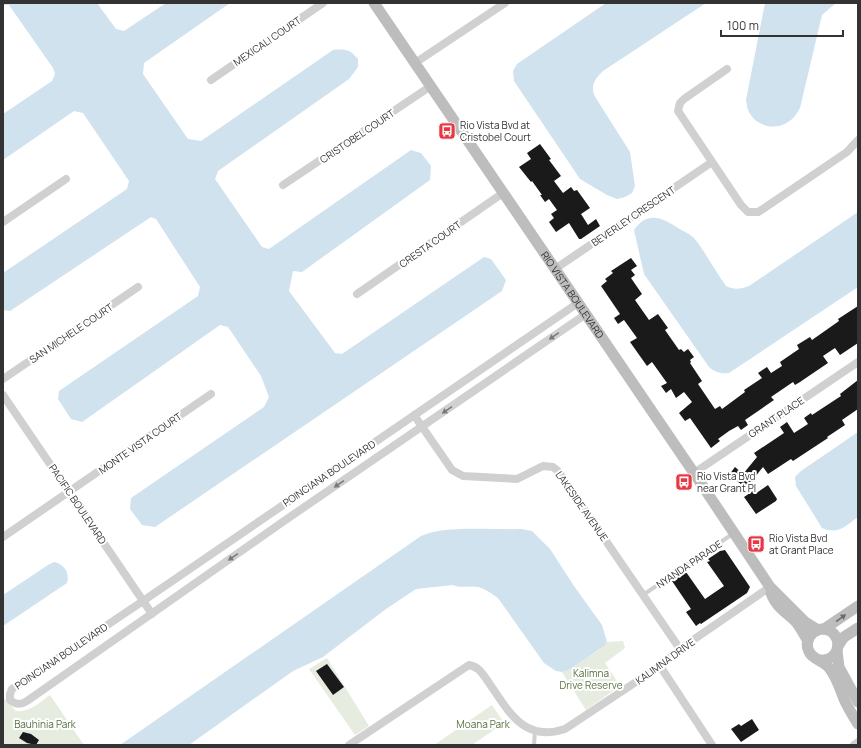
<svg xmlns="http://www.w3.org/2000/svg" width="861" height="748" font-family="Manrope,sans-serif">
<rect width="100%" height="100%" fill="#fff"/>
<path fill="#e6ecdf" d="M623,641L625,648L605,663L620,686L586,710L562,672L599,650L607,642Z
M327,658L369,726L355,735L309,669Z
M50,695L84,745H3V697L16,711C29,713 40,702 50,695Z
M492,705L504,723L472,745H434Z"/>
<path fill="#cfe2ee" d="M3,3H97L116,29L124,31L166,3H230L144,63L143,74L188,139L201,141L333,50C346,49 349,49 358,59V67L349,79L218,171L215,179L262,247L269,249L411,150L421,153L431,166L430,180L302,272L293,271L289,291L335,353L342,354L484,257L491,259L506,280L502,291L155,527L142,525L130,509L131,498L264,407L269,397L261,376L228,327L220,325L82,422L71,419L58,399L59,391L198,296L200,287L156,219L151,217L10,311L3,310V273L127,189L129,181L83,113L74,111L3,160V114L52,81L55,74L53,68L9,5H3Z
M606,3H706L603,71C595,79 591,84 594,95L630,152L635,186L632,193L625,197L617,199L607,195L580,179L514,81L513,71L517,64Z
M765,3H836L822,15L800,108C797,114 793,119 788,122C775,131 756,126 749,112C747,109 747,104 746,100Z
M858,212V287L729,373C720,374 715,372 709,367L644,274L634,230C647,211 662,217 678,228C683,231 690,234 694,238C706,253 715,271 726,286C734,290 741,289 749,286Z
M858,432V517C845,526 839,535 822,528L796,486L795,477L801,471Z
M521,529L532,531L550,549L574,586L602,625L607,642L604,646L570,669L562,672L556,671L544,663L498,598C492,594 486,589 478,587C470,585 461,589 453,585L416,589L386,609L323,657L293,671L189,745H120L421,536C444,525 494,530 521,529Z
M54,562C64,564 70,573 67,583L3,626V595L48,565Z"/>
<path fill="#1a1a1a" d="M540,144L551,159L549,160L561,176L554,181L563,193L571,187L574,191L577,190L590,208L581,214L588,225L596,219L600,226L581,239H579L569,223L556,232L549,222L554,218L551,214L557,210L549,199L545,202L540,195H542L532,181L531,182L519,167L531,159L527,153Z
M631,258L637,266L631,270L635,275L631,278L642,294L635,300L649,320L658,314L668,328L665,330L679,350L681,349L684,352L688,349L694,357L690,360L691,362L690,363L702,381L698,384L715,409L720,406L722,409L745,392L744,390L762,378L758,373L767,367L771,373L782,366L780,362L799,349L797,345L810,337L812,340L839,321L838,319L858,306V343L840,355L835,348L823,356L828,363L800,382L795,385L793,382L771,397L774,400L745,420L748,425L741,430L738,426L729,431L718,439L720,441L711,448L690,418L685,421L679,413L692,402L684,392L676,398L671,389L666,393L661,386L667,383L652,362L647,366L630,342L637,338L624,320L618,324L614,318L620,314L601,286L607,281L605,279L613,273L611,271Z
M858,380V409L842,420L845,425L827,437L828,438L793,461L791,459L768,474L763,467L746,488L729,475L735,467L743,474L757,457L754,453L784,433L780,427L787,422L794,433L808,424L804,418L811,413L812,415L841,396L840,394Z
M768,485L777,499L776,501L756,514L744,497L753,491L755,494Z
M725,550L750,587L747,593L701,624L700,623L696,626L686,612L691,609L672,581L686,572L705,599L724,586L707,562L710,561L708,559L720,551Z
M327,664L344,687L333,695L316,671Z
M752,719L759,730L741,742L731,729L739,724L741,726Z
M23,732L31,734L39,740L36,745L27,743L19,738Z"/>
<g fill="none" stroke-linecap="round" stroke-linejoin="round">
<path stroke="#d0d0d0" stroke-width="4" d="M643,595L734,533
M534,745L535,731"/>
<path stroke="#d0d0d0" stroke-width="8" d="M415,63L505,3
M727,69L684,99L680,103L678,111L741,205L748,212H758L763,209L847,152L858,140
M211,80L323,3
M283,185L431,86
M3,222L66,179
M555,269L712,162
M357,294L503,193
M578,303L143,601L12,689L10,694V700C16,705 21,705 27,701L284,521L586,314
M3,379L138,287
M3,395L152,614
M414,415L452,470L463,476L517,479L543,466L553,467L558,471L680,649
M694,473L858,362
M3,537L211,394
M660,666L712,745
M349,745L469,665C479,667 482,673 487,680C508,710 523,743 565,729L660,666L680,649L770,587
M854,745L858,742"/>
<g stroke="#bdbdbd" stroke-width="11">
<path id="s1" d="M374,3L694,473L770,587L805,622L818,630"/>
<path d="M771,593C775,606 787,613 796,622C801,628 804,635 808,641"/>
<path d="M824,629L858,606"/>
<path d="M838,646L844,637L858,628"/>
<path d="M837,651L839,667L858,702"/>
<path d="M820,660C844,661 843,629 822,629C812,630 805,640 808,649C811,660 824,660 830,669C837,678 840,689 844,699C848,708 853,716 858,724"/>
</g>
</g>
<defs><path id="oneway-solid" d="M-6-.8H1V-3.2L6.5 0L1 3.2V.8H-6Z"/></defs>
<g fill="#7a7a7a">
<use href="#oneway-solid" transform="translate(554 336) rotate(145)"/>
<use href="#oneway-solid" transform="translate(447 410) rotate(145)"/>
<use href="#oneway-solid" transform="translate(339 484) rotate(146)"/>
<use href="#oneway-solid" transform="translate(233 557) rotate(145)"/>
</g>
<use fill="#6a6a6a" href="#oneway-solid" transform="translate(841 618) rotate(-36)"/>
<defs>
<symbol id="bus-square" viewBox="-11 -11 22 22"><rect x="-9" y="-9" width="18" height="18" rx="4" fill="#e63946" stroke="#fff"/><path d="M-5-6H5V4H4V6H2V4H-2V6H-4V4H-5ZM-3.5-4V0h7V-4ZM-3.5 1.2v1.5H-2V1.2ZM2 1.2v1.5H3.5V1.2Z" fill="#fff"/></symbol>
</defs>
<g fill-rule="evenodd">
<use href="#bus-square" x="437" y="121" width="20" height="20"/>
<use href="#bus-square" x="674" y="472" width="20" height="20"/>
<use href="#bus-square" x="746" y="534" width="20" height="20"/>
</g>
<g text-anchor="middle" stroke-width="4" stroke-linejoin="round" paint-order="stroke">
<g font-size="10" fill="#333" stroke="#fff">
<text transform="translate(267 41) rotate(-34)" y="4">MEXICALI COURT</text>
<text transform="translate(357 136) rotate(-34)" y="4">CRISTOBEL COURT</text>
<text transform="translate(633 216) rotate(-34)" y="4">BEVERLEY CRESCENT</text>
<text transform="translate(430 244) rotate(-35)" y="4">CRESTA COURT</text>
<text dy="4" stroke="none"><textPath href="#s1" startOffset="353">RIO VISTA BOULEVARD</textPath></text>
<text transform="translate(71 333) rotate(-34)" y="4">SAN MICHELE COURT</text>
<text transform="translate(776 417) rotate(-34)" y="4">GRANT PLACE</text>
<text transform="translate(140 443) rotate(-35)" y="4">MONTE VISTA COURT</text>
<text transform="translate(329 473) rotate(-34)" y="4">POINCIANA BOULEVARD</text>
<text transform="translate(78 504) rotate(56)" y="4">PACIFIC BOULEVARD</text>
<text transform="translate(582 506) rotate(55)" y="4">LAKESIDE AVENUE</text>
<text transform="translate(689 564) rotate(-34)" y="4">NYANDA PARADE</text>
<text transform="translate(61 656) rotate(-34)" y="4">POINCIANA BOULEVARD</text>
<text transform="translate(665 661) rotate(-36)" y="4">KALIMNA DRIVE</text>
</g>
<g font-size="10" fill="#333" stroke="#fff" text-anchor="start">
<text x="460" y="129">Rio Vista Bvd at<tspan x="460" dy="12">Cristobel Court</tspan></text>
<text x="697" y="480">Rio Vista Bvd<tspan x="697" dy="12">near Grant Pl</tspan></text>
<text x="769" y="542">Rio Vista Bvd<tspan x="769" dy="12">at Grant Place</tspan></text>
</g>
<g font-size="10" fill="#56703f" stroke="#fff">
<text x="591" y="677">Kalimna<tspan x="591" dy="12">Drive Reserve</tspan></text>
<text x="45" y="728">Bauhinia Park</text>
<text x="483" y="728">Moana Park</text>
</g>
</g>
<rect width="861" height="748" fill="none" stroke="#333333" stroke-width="8"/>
<path d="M721 30v6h122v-6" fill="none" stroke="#333333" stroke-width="2"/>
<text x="727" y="30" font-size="12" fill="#333333" stroke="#ffffff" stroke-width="3" paint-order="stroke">100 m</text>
</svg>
